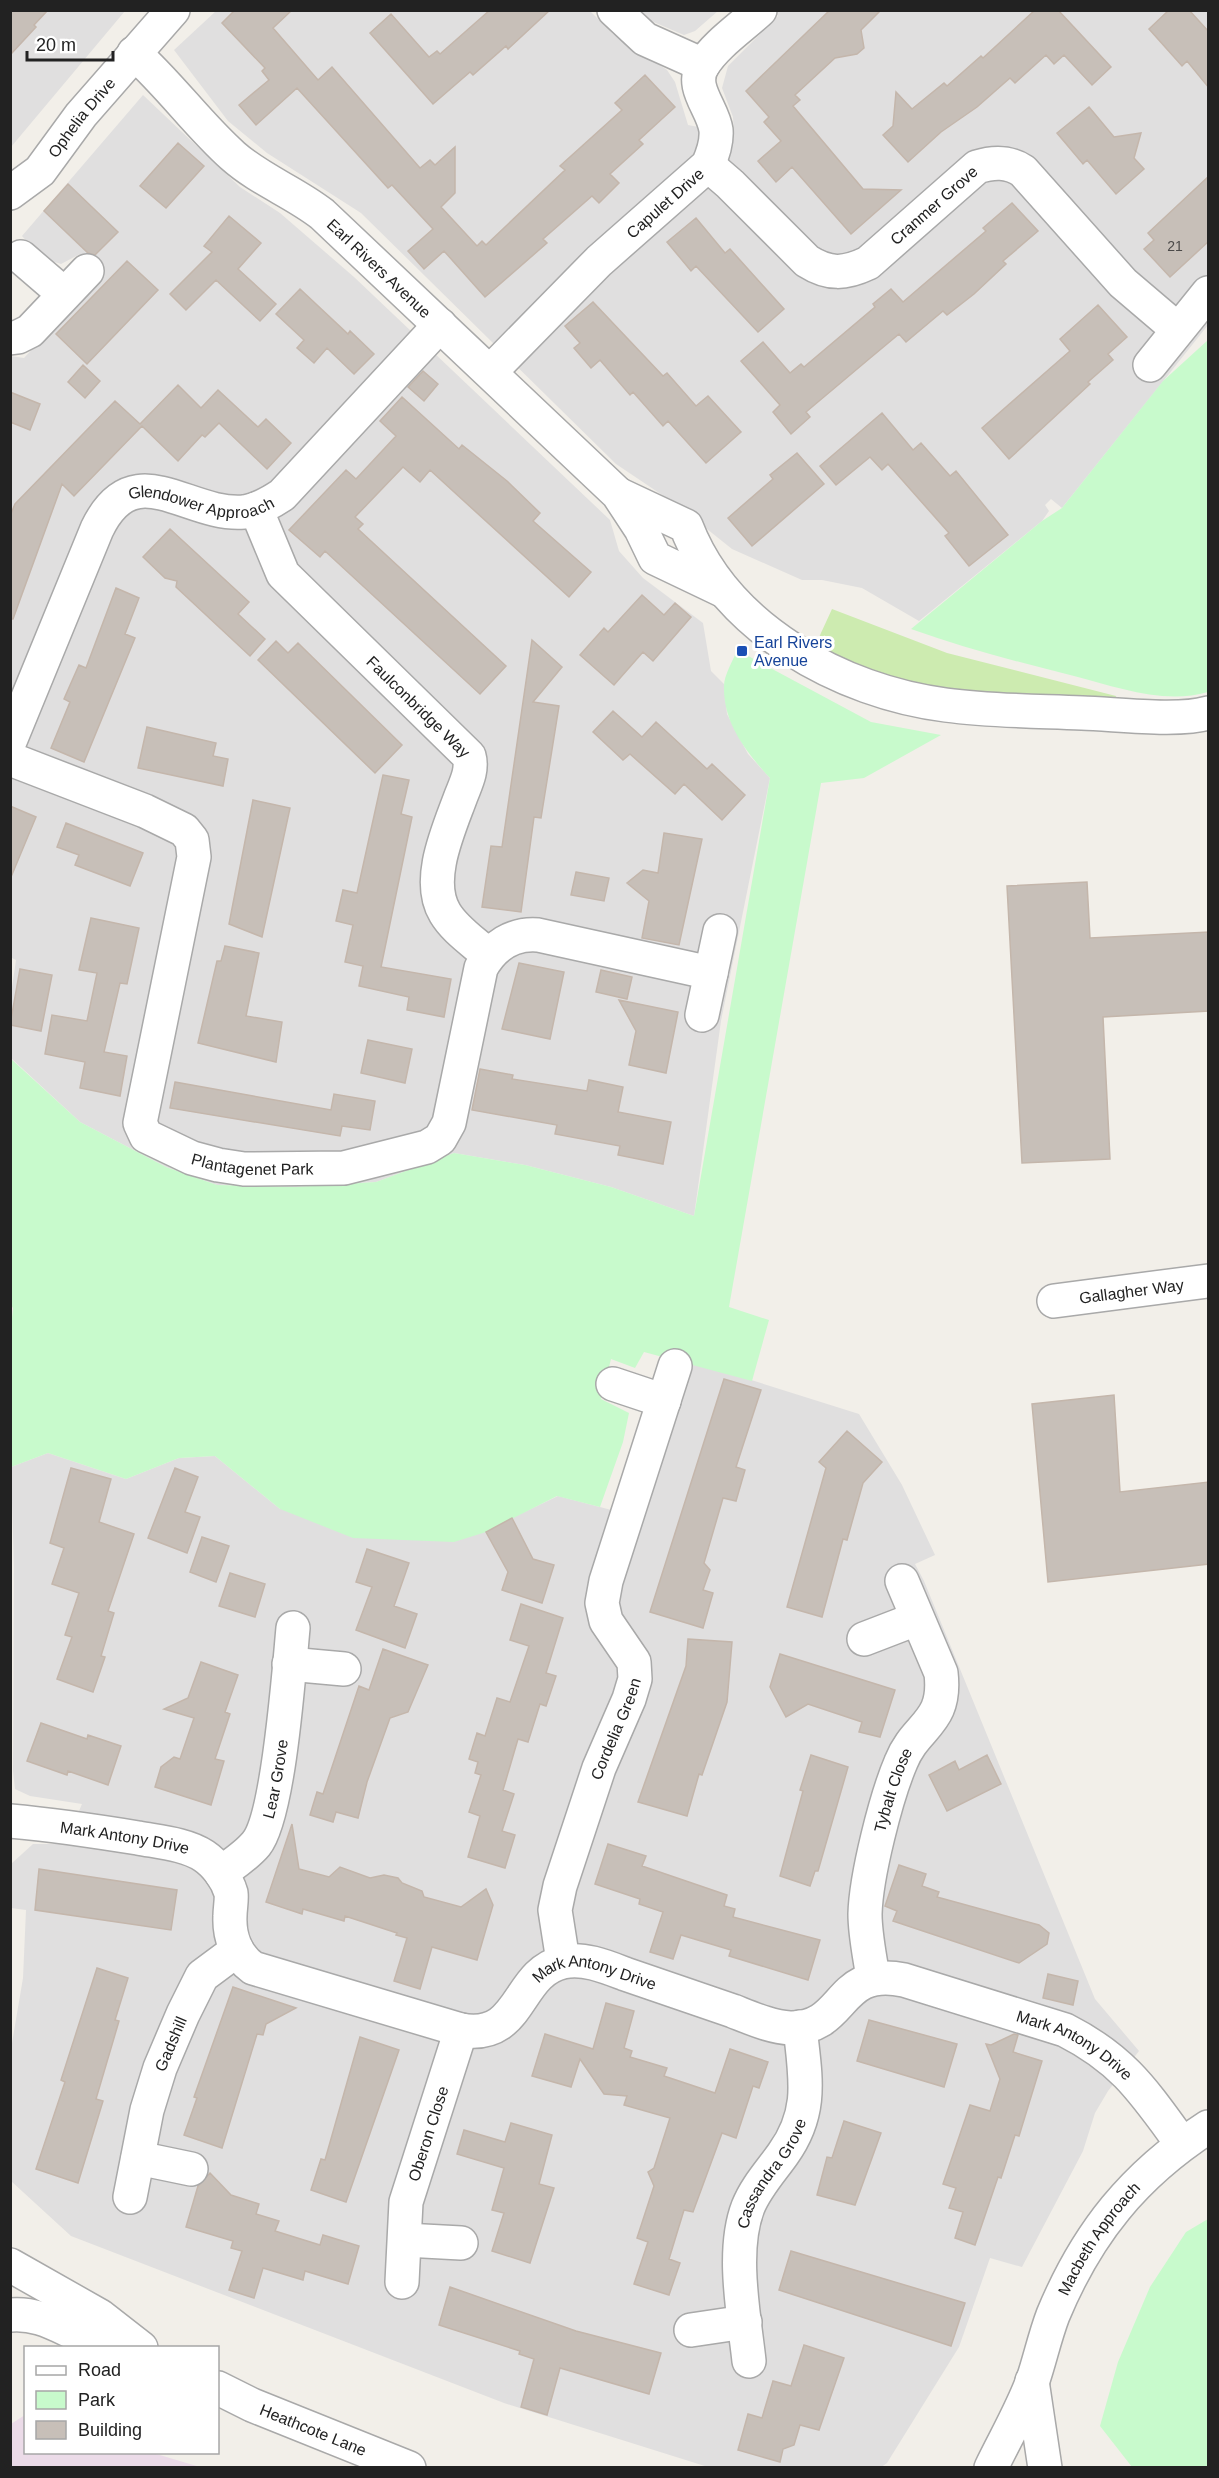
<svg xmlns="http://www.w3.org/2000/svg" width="1219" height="2478" font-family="Helvetica,sans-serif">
<rect width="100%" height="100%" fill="#f2efe9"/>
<path fill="#e0dfdf" d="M11,11H125L11,147Z
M216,11H590L613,34L667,70L675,82L688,125L734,134L733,117L722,88L728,66L778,16L773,11H1208V325L1062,508L1051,499L1045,505L1049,511L1042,521L919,621L862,588L822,580H802L732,549L677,505L616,464L361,213L267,153L228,121L174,50Z
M636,11H718L695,31L684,35L649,20Z
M143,95L240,187L280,213L354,277L610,520L619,551L643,578L703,623L711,671L724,684L727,714L748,754L770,778L721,1021L694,1216L611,1187L525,1165L454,1153L376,1182L295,1187L217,1185L166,1167L80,1122L11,1058L10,1001L16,960L10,957V356L24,358L104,272L80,254L61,264L42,258L22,236Z
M678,1357L859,1414L902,1485L935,1555L915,1564L924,1581L1095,1999L1139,2051L1108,2091L1095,2113L1083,2151L1022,2267L990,2258L959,2347L887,2463L880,2468L708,2467L504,2403L71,2236L11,2181V2049L23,1978L26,1910L11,1908V1864L33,1844H65L82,1804L30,1796L15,1789L13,1771L14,1567L11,1467L48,1453L126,1479L179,1458L215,1456L280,1509L512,1518L558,1496L638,1517Z"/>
<path fill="#ebdbe8" d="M25,2415L26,2452L153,2453L200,2467H11V2424Z"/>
<path fill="#cdebb0" d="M832,609L947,653L1116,696L1115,700L1006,697L915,685L863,669L815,646Z"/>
<path fill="#c8facc" d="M1208,340V692C1164,705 1117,687 1074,676C1018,662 964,648 911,629L1042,521L1062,508L1163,381Z
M737,650L871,722L941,735L864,778L821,783L729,1307L769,1320L752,1381L644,1352L635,1368L611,1359L601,1399L629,1413L623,1442L600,1507L557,1496L486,1532L454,1542L353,1538L280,1509L215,1456L179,1458L126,1479L48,1453L11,1467L10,1338L13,1308L10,1304V1058L80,1122L166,1167L217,1185L295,1187L376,1182L454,1153L525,1165L611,1187L694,1216L770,778C746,752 723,723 724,686C724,675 733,661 737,650Z
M1208,2219V2467H1132L1100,2426L1118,2362L1150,2287L1186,2232Z"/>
<path fill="#c7bfb8" stroke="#c4b6ab" stroke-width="1.5" d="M10,10H48L34,25L36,27L10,55Z
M235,10H292L273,28L318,80L332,67L420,168L430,160L435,165L455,147V193L441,207L477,246L482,241L486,245L565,170L560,166L622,110L615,103L645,75L675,107L639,140L643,144L610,174L619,183L599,203L592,196L543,239L547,243L485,297L444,251L424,269L408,251L433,229L392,185L388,188L297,88L256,125L239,105L269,80L262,71L265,68L222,23Z
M490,10H550L508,49L506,46L473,75L470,72L433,104L370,33L391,14L429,57L437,51L440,54Z
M830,10H881L861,30L864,48L857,54L835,58L795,95L800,100L793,106L863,189L901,190L851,234L792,167L776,182L758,161L781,141L764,122L769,117L746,91Z
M1035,10H1058L1111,67L1092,85L1064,55L1054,64L1046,55L1015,83L1010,78L977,107L941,132L908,162L883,135L893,126L896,92L912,109L944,83L947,86L981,56L983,58Z
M1169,10H1189L1209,32V88L1187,61L1182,66L1149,29Z
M1089,107L1114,137L1141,133L1134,158L1144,169L1116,194L1087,160L1083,164L1057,133Z
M178,143L204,166L166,208L140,186Z
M1209,176V241L1170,277L1144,249L1154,240L1148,233Z
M68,184L118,232L95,255L88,253L44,211Z
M1012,203L1038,231L1003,261L1006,264L974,294L947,315L943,311L906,342L899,334L869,359L806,412L810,417L791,434L773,412L780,405L741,361L763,342L790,373L801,364L804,367L875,307L873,304L891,289L903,302L986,231L983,228Z
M229,216L261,243L238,269L276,304L260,321L216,280L186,310L170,294L212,252L204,246Z
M696,218L725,253L730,249L784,309L758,332L696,266L691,271L667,242Z
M127,261L158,290L87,364L56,334Z
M300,289L348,334L350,331L374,354L354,374L327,348L314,363L297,348L304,340L276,314Z
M593,302L663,376L667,373L696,406L708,396L741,432L706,463L668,421L663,426L633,392L630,395L600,360L591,368L574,348L580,343L565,326Z
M1098,305L1127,337L1108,354L1113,360L1088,382L1090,384L1009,459L982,428L1070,351L1060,339Z
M83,365L100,381L85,398L68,382Z
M423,371L438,384L424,401L408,387Z
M178,385L201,408L218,390L258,427L266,419L291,443L267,469L219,423L205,437L202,435L178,461L142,426L74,496L62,484L13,619H10V516L15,504L115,401L140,424Z
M10,392L40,404L30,430L10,422Z
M402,397L459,449L462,445L507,481L540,513L533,521L591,572L569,597L430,470L420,482L403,467L355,517L363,524L358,529L506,666L480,694L325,551L320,557L289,530L346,470L356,479L396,436L380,421Z
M882,413L913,450L921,443L950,476L956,471L1008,535L969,566L945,536L949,533L888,464L882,470L870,457L836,485L820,466Z
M797,453L824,484L752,546L728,518L773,479L770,475Z
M170,529L249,602L238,614L265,639L250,656L176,587L177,581L165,578L143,557Z
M116,588L139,598L125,634L135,638L84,762L51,748L70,702L64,699L79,665L86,668Z
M642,595L664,615L675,603L691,617L653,661L643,652L614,685L580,655L604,628L608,632Z
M532,640L562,667L533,702L559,706L541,818L534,817L521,912L482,907L491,846L502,847Z
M276,641L288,653L298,643L402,745L375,773L258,660Z
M613,711L642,737L656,722L707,769L712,764L745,795L722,820L684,784L675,794L630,754L623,760L593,732Z
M147,727L216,743L213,756L228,759L223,786L138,768Z
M383,775L409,780L401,814L412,817L381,967L451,979L444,1017L407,1010L409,997L359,986L363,966L345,962L353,925L336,921L343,890L357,893Z
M253,800L290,808L262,937L229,924Z
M10,806L36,817L11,877L10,876Z
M66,823L143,853L130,886L75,865L79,855L57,847Z
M664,833L702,839L679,945L642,938L649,901L627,883L643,870L658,873Z
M576,872L609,878L604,901L571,895Z
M1087,882L1090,938L1209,932V1011L1103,1017L1110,1159L1022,1163L1007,886Z
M91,918L139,928L127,984L120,983L104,1052L127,1056L120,1096L80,1088L85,1062L45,1054L52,1015L87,1021L97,973L79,970Z
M225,946L259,953L246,1016L282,1022L276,1062L198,1043L217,961H221Z
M519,963L564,972L550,1039L502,1029Z
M20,969L52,975L41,1031L10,1025Z
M601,970L632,977L627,999L596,992Z
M619,1000L678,1012L666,1073L629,1065L636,1031Z
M368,1040L412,1049L405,1083L361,1073Z
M480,1069L513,1075L512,1079L587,1091L589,1080L623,1087L618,1112L671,1122L663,1164L618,1155L620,1146L555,1134L557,1125L472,1110Z
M175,1082L331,1110L334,1094L375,1101L370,1130L342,1126L340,1136L170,1108Z
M724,1379L761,1390L736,1467L745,1470L736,1501L723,1498L704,1563L710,1570L703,1590L713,1593L703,1628L650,1612Z
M1114,1395L1120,1492L1209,1482V1564L1048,1582L1032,1404Z
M847,1431L882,1462L863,1483L847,1540L843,1539L822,1617L787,1607L826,1468L819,1462Z
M71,1468L111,1479L99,1522L134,1534L108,1611L114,1613L101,1656L105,1657L93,1692L57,1679L72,1637L65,1635L79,1593L52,1584L64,1548L50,1543Z
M175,1468L198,1477L185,1512L200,1517L187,1553L148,1538Z
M512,1518L533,1559L554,1565L542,1603L502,1590L508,1572L486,1532Z
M202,1537L229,1546L216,1582L190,1572Z
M367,1549L409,1563L394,1606L417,1614L405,1648L356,1630L372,1587L356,1582Z
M230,1573L265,1584L255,1617L219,1606Z
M521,1604L563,1618L546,1673L556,1676L546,1706L540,1704L528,1742L518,1739L503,1790L514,1794L502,1831L515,1835L505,1868L468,1857L480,1816L469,1812L481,1775L475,1773L478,1762L469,1759L477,1733L485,1736L497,1698L510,1702L529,1646L510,1640Z
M688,1639L732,1642L727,1702L702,1775L699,1774L687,1816L638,1802L686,1666Z
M383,1649L428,1665L408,1712L390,1718L367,1782L358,1818L336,1812L333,1822L310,1815L317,1792L323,1794L359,1686L369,1690Z
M780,1654L895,1690L880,1737L859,1732L862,1722L808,1704L786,1717L770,1687Z
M201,1662L238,1675L225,1712L230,1714L215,1759L224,1761L211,1805L155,1787L161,1767L174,1757L180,1759L194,1718L164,1709L188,1698Z
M41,1723L87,1739L88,1735L121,1746L108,1785L68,1771L67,1775L27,1761Z
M811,1755L848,1767L818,1871H815L810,1886L780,1876L803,1791L800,1790Z
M987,1755L1001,1784L947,1811L929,1775L955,1761L959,1770Z
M292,1824L299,1869L329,1877L340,1867L370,1878L384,1875L398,1878L402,1883L422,1891L424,1897L461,1907L486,1889L493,1905L477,1960L432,1947L420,1989L394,1981L407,1938L396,1935L397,1933L345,1916L344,1921L303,1909L302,1914L266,1902Z
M608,1844L646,1856L642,1866L727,1895L724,1906L735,1909L733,1917L820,1940L808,1980L729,1956L731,1950L681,1935L673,1959L650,1952L663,1912L639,1904L640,1899L595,1884Z
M899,1865L926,1874L922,1886L939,1892L937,1897L1039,1925L1049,1933L1047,1944L1019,1963L893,1921L897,1911L885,1906Z
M39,1869L177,1890L171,1930L35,1910Z
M97,1968L128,1978L115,2020L119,2021L96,2099L103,2101L78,2183L36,2169L65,2082L61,2080Z
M1048,1974L1078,1981L1073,2005L1043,1998Z
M233,1987L296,2008L266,2024L263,2035L257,2034L222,2148L184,2135L197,2098L194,2097Z
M606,2003L634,2011L624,2048L632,2051L630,2057L667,2068L664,2076L715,2093L730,2049L768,2062L759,2088L753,2086L736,2138L722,2133L693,2212L684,2210L669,2259L680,2263L669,2295L634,2284L648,2242L637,2238L654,2186L648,2172L654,2168L670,2118L624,2105L627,2096L604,2094L580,2059L571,2087L532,2076L545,2034L593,2049Z
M869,2020L957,2044L944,2087L857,2061Z
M1014,2034L1018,2035L1013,2052L1042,2061L1019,2136L1015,2135L1001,2178L998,2177L975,2245L955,2238L963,2212L949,2208L956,2188L943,2184L970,2105L990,2111L1000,2079L986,2044L991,2045Z
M360,2037L399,2050L346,2202L311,2190L321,2159L325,2160Z
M844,2121L881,2133L855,2205L817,2195L827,2157L832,2158Z
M511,2123L552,2135L539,2184L554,2188L530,2263L492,2251L504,2213L492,2210L504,2168L457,2154L464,2130L505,2142Z
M210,2173L231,2195L259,2204L256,2214L279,2221L275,2231L320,2245L323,2235L359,2246L348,2284L305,2271L303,2280L263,2268L254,2298L229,2290L242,2251L231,2248L233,2241L186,2227L198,2186Z
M791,2251L965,2303L951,2346L779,2290Z
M450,2287L576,2331L661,2353L649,2394L560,2368L547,2415L521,2407L534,2359L519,2354L520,2351L439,2325Z
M804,2345L844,2358L819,2430L800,2425L794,2445L783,2449L780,2462L738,2450L748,2414L762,2418L773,2381L791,2386Z"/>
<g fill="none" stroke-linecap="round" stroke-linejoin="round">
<defs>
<g id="minor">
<path d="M614,10L645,39L703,65"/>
<path id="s1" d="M134,53C170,85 198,125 233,156C260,180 294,192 322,214L618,494L641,529L655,558L722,590"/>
<path id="s2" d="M708,165L730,184L807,261C829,275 845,274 868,263L977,167C993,162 1008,161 1023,171L1123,283L1177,329"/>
<path id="s3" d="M10,193L40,171L81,115L173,10"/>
<path d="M21,257L64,294"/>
<path d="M10,338L18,337L30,331L87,271"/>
<path d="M1150,365L1208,293"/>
<path id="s4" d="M491,371L599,261L708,165C713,154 717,142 716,130C713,108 689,87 703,65C716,44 742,27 760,10"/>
<path d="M620,495L686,526C725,628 841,692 946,705C991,711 1037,711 1082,713C1116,714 1178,722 1208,713"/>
<path id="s5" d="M256,509L283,574L469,756C473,770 466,783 461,796C449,829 425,880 445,913C455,930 474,942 488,955"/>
<path id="s6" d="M10,741L97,529C134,452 187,517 244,512C258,510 270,503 282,495L440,325"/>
<path id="s7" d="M10,759L145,811L184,830L192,840L194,857L140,1123L146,1136L192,1158L218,1165L244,1169L344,1168L427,1147L440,1139L449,1123L481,968C493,946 513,933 538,935L711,973"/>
<path d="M702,1015L720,931"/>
<path id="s8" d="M1054,1301L1208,1281"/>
<path d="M613,1384L664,1401"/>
<path d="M864,1639L916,1619"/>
<path d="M289,1664L344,1669"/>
<path id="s9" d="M10,1821C54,1825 95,1831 138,1838C159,1842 186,1844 204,1856C216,1864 227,1879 231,1893C232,1900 230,1908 230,1916C229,1936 236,1956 253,1968L461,2030C523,2041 515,1973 563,1962C583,1957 607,1967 625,1974C661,1986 697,1999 733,2011C751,2018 771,2027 790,2028C848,2029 835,1966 904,1980L1065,2030C1124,2060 1144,2092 1182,2144"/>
<path id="s10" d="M221,1873C233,1864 247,1855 256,1844C279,1816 289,1670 293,1628"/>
<path id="s11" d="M563,1961L555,1910L560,1886L599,1768L629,1699L635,1679L634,1662L606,1621L602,1603L606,1581L675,1366"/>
<path id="s12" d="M873,1978C870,1957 865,1935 865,1914C866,1876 886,1797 901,1762C916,1724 947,1724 941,1673L902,1581"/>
<path d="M138,2158L191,2169"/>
<path id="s13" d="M130,2197L147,2110L160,2068L183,2014L202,1976L237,1950"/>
<path d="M405,2240L461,2243"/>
<path d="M10,2265L100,2316L141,2348"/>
<path id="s14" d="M402,2282L406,2202L461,2030"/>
<path d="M10,2315C39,2312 61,2328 86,2338C99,2343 114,2345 127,2348"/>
<path d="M691,2330L745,2322"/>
<path id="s15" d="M749,2361C744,2315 731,2251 748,2207C756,2187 771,2171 783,2154C814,2111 805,2076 800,2027"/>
<path d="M1032,2381L1045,2468"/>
<path id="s16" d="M218,2388L252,2405L409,2468"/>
<path id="s17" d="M991,2468C1005,2439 1022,2410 1033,2380C1040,2359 1045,2336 1053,2315C1087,2233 1134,2175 1208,2127"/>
</g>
</defs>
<use href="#minor" stroke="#a9a9a9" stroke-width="36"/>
<use href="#minor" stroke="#fff" stroke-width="33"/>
</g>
<rect fill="#1a4fb4" stroke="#fff" stroke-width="2" x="736" y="645" width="12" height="12" rx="3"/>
<g text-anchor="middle" stroke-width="6" stroke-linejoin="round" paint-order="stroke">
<g font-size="14" fill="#4b4948">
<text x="1175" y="251">21</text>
</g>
<g font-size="16" fill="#222" stroke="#fff">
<text dy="6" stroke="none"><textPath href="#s3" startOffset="105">Ophelia Drive</textPath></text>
<text dy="6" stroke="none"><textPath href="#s4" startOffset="242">Capulet Drive</textPath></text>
<text dy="6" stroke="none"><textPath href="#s2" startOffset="290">Cranmer Grove</textPath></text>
<text dy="6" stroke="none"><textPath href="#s1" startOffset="328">Earl Rivers Avenue</textPath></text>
<text dy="6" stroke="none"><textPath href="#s6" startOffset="352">Glendower Approach</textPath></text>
<text dy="6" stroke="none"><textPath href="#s5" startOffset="260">Faulconbridge Way</textPath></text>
<text dy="6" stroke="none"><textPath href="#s7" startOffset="616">Plantagenet Park</textPath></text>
<text dy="6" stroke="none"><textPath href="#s8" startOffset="78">Gallagher Way</textPath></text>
<text dy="6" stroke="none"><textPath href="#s11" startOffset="243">Cordelia Green</textPath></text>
<text dy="6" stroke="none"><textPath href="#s10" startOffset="114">Lear Grove</textPath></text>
<text dy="6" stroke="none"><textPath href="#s12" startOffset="192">Tybalt Close</textPath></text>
<text dy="6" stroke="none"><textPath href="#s9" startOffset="116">Mark Antony Drive</textPath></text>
<text dy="6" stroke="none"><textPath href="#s9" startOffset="706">Mark Antony Drive</textPath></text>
<text dy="6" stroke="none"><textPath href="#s13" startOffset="159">Gadshill</textPath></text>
<text dy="6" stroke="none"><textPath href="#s9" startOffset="1227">Mark Antony Drive</textPath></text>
<text dy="6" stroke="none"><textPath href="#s14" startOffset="152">Oberon Close</textPath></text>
<text dy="6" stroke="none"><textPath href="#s15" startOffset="196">Cassandra Grove</textPath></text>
<text dy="6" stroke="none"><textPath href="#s17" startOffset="255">Macbeth Approach</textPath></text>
<text dy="6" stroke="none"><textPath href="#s16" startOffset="104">Heathcote Lane</textPath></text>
</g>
<g font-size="16" fill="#164399" stroke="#fff" text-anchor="start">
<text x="754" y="648">Earl Rivers<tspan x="754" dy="18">Avenue</tspan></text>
</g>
</g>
<rect width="1219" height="2478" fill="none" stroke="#222222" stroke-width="24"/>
<rect x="24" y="2346" width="195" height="108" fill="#ffffff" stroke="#a7a7a7" stroke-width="1.5"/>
<rect x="36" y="2366" width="30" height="9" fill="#ffffff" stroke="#a7a7a7" stroke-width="1.5"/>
<text x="78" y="2376" font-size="18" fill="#222222">Road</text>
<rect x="36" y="2391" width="30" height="18" fill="#c8facc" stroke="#a7a7a7" stroke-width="1.5"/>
<text x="78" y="2406" font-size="18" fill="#222222">Park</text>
<rect x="36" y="2421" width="30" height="18" fill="#c7bfb8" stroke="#a7a7a7" stroke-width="1.5"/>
<text x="78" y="2436" font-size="18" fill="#222222">Building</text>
<path d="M27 51v9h86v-9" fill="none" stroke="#222222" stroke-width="3"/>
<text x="36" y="51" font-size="18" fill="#222222" stroke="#ffffff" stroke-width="4.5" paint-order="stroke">20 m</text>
</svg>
